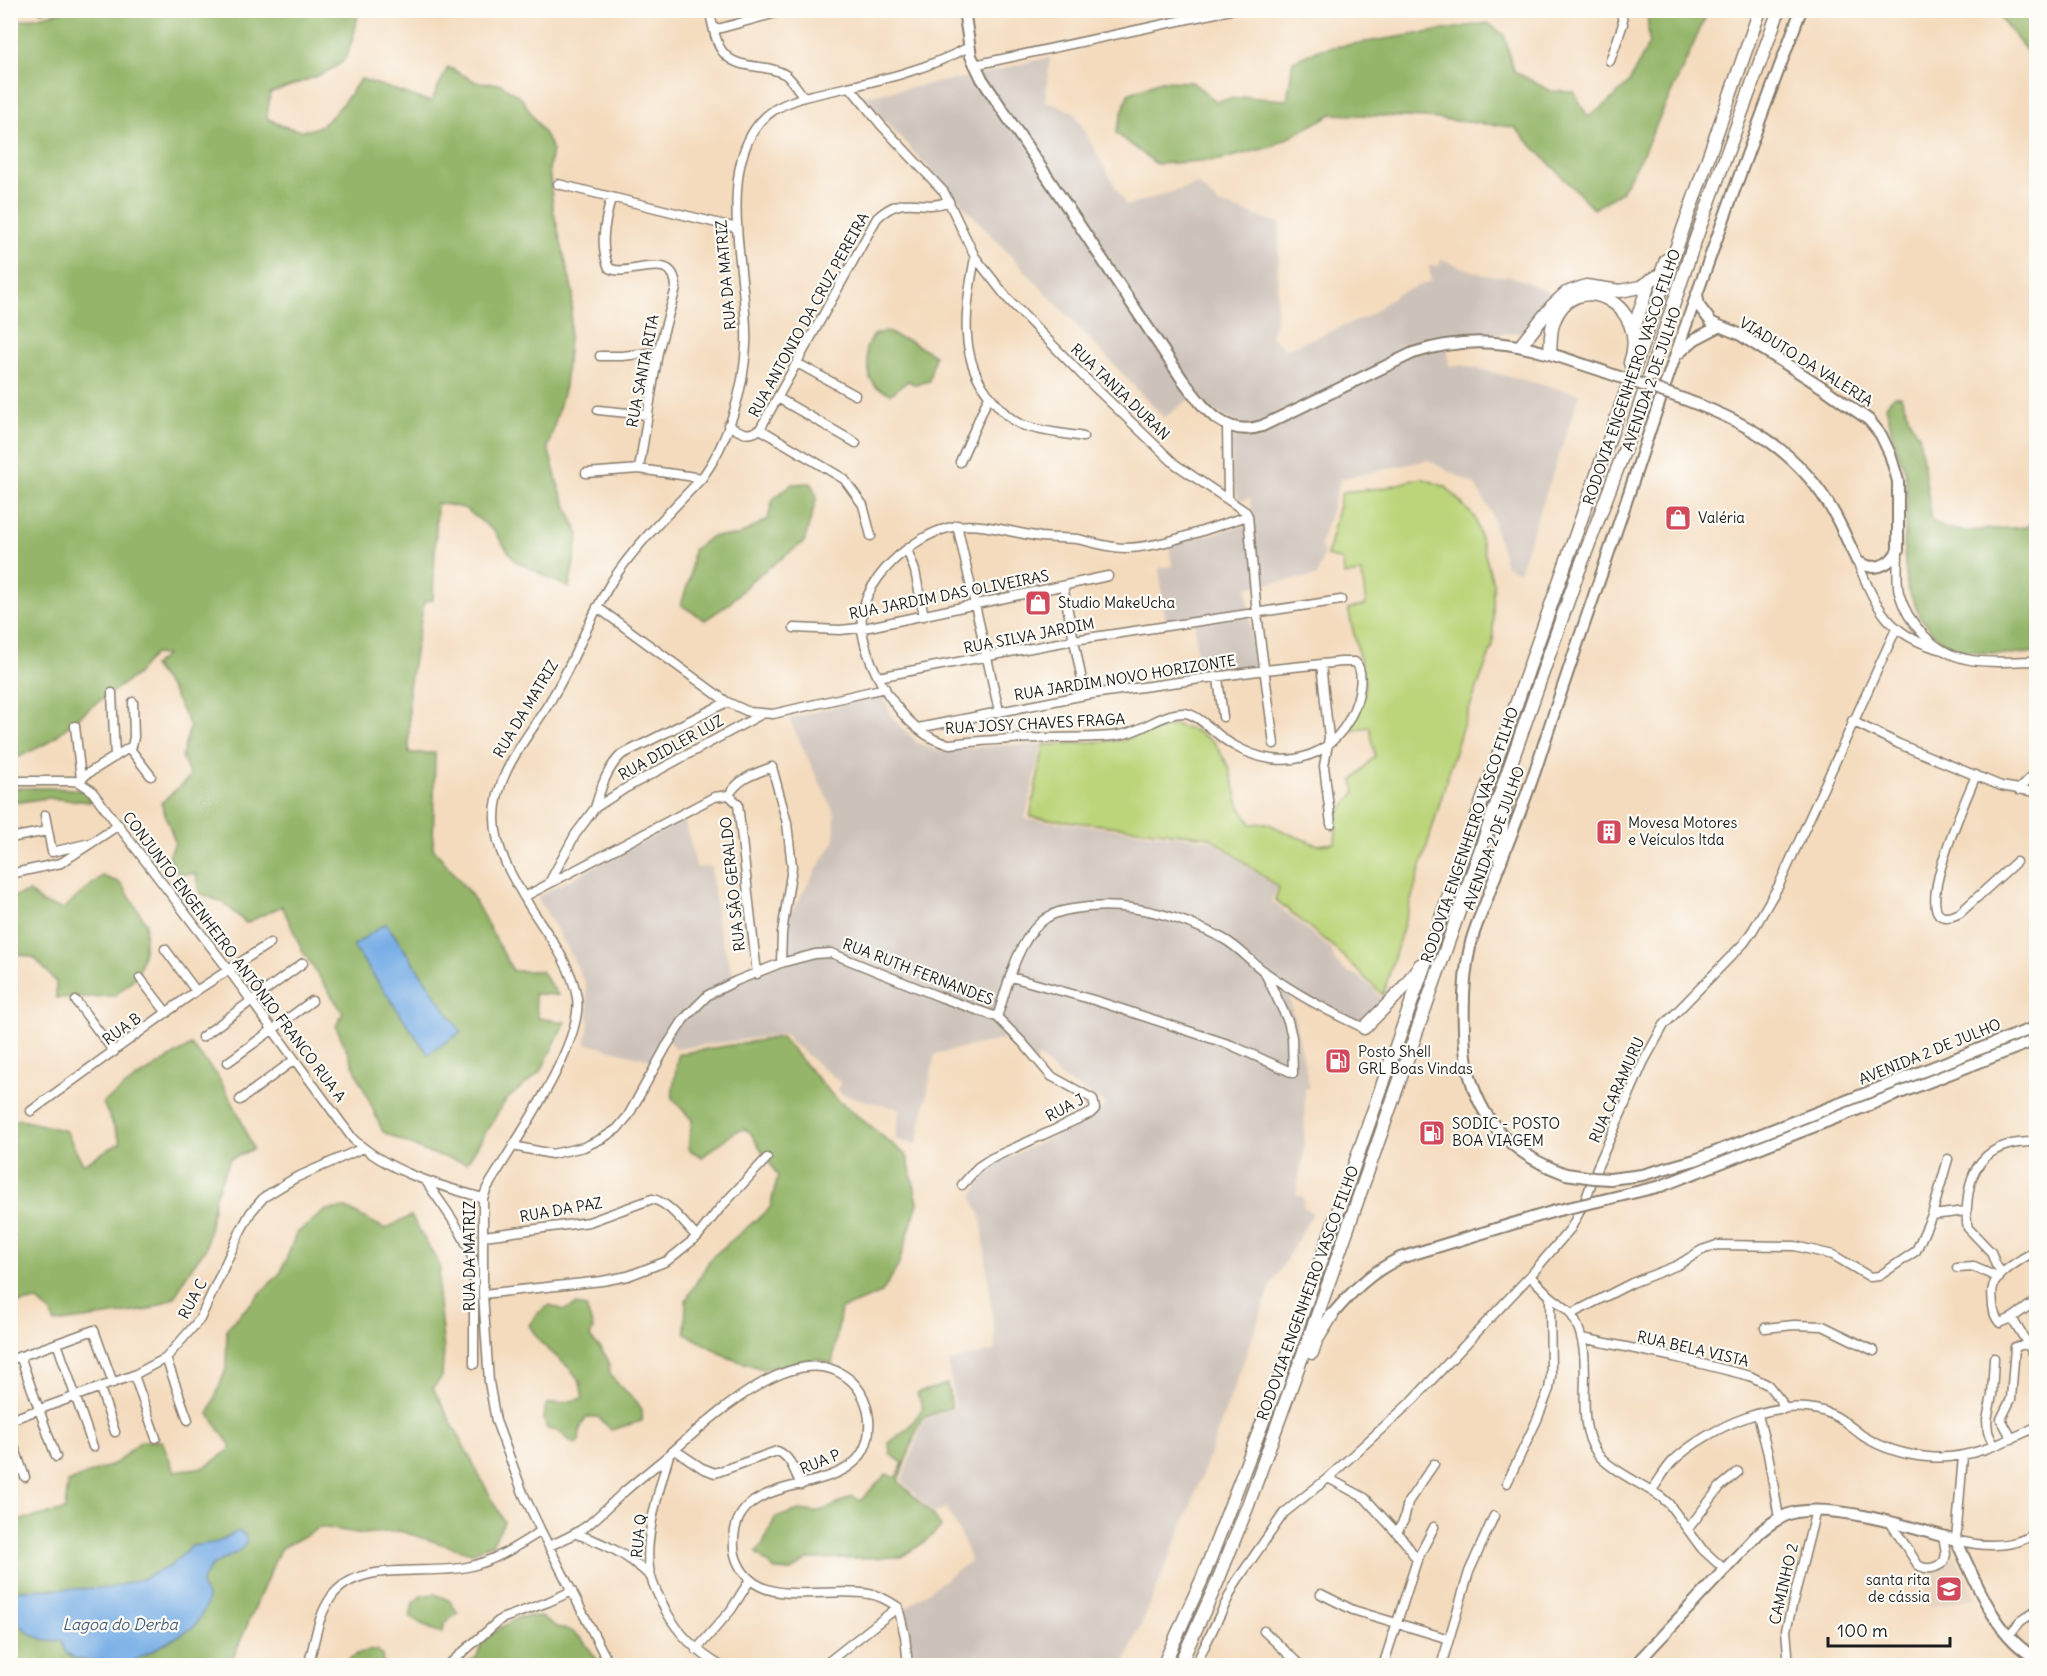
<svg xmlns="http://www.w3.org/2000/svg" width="2047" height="1676" font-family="Delius,sans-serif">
<rect width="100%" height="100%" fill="#fdfcf7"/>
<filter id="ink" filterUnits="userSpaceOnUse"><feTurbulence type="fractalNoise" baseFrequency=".0167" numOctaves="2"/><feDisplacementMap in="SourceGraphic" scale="12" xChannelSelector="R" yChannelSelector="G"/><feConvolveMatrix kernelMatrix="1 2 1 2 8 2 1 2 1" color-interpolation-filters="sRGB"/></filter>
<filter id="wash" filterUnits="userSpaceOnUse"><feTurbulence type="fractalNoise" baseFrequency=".008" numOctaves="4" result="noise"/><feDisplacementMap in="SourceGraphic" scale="24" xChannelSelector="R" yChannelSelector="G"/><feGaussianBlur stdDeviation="1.35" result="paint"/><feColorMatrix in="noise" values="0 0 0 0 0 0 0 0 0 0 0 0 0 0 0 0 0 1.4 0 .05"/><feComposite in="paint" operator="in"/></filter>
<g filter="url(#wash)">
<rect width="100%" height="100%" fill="#f4dbbe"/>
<path fill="#e2cbb2" d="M1955,1555L1976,1598L1928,1607L1924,1581Z"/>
<path fill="#cdc2b9" d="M1050,57L1045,101L1074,112L1126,206L1198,184L1219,204L1280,223L1276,320L1271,336L1285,349L1367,317L1397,294L1431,281L1429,266H1440V259L1484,275L1514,277L1552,293L1522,332L1447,338L1449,366L1463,365L1580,394L1519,572L1506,566L1490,510L1475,485L1428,460L1341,479L1320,545L1324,552L1317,576L1247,587L1254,669L1197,677L1195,620L1166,623L1159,568L1172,566L1169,545L1254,523L1250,498L1239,501L1232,479L1231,444L1241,425L1212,411L1196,394L1164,418L944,185L863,96L969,77Z
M883,694L891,717L918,743L938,751L989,746L1042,744L1025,819L1211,840L1277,888L1271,900L1331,949L1335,961L1344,970L1357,976L1372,987L1382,1000L1364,1024L1316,1001L1311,1008L1289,996L1310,1088L1305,1089L1304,1153L1296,1194L1303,1197L1304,1201L1302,1206L1313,1213L1271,1286L1186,1519L1124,1665H914L902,1611L970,1561L963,1539L946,1507L934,1514L902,1481L923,1421L955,1408L948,1362L996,1350L981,1217L972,1196L989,1167L1097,1115L1106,1103L1064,1080L1038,1056L1035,1064L1010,1038L935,1054L917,1145L895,1139L900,1109L843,1095L838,1090L840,1082L792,1043L786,1034L674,1049L669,1040L665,1039L660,1046L654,1061L585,1043L589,1025L586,985L567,947L537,897L684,820L697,868L711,866L718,927L733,975L746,973L783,958L785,926L788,917L834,841L835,815L789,719Z"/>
<path fill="#bcd57a" stroke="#6c784b" stroke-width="1.5" d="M1421,478L1446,487L1475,518L1493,583V645L1461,731L1383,995L1332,946L1275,899L1279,888L1210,837L1030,817L1044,745L1124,740L1150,731L1175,725L1196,731L1214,742L1229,767L1239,805L1251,824L1267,823L1287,833L1318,845L1335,843L1337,814L1355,793L1353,780L1375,756L1370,727L1350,730L1363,698L1365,682L1348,609L1366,605L1362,573L1344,575L1343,561L1327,556L1342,492L1383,488Z"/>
<path fill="#95b66a" stroke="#586943" stroke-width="1.5" d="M69,10L358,11C358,21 350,52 344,60C333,73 287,87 270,93L267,118C319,149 332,116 361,79L431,102L448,67L476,82L501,84L522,99L547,138L552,150L549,168L553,209L573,293L565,386L548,448L559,488L579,535L569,588L515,561L494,531L464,508L437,503L433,600L424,601L409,687V753H435L433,848L472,896L513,971H541L558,995L534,994L538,1018L565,1022L541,1071L505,1101L467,1163L426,1152L383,1132L336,1026L343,1013L303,952L282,906L246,923L224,903L199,893L196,874H178L169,857L175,842L161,803L190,777L182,756L190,726L172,691L153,666L166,655L154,654L136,675L91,707L49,742L11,761L10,23Z
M1647,11H1708L1682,70L1644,151L1621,192L1594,209L1514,127L1429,118L1332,114L1271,147L1219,160L1156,164L1116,133L1128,94L1160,81L1192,82L1216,101L1246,97L1287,100L1293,61L1321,49L1488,23L1504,35L1514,71L1550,91L1574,92L1588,117L1605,105L1628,84L1649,43Z
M1995,11H2036V55L2032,58Z
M886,331L899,338L908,340L935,355L929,381L916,385L908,381L891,394L876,387L870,378L866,348L874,335Z
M1894,396H1901L1911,423L1919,435L1932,521L1943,528L1965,531L2026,527L2036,518V652L2012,655L1957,650L1939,639L1920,617L1907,586L1904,550L1907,498L1905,471L1893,438L1886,405Z
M811,483L817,497L804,542L752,580L730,603L705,620L681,605L690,577L693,550L712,536H738L768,519L773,499L792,484Z
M11,788H56L84,790L91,802L47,798L14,803L11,805Z
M102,876L121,883L146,923L144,950L138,975L114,996L56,998V982L35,958L11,952V897L30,892L42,903L63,909Z
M781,1037L834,1097L907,1156L918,1203L898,1266L882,1293L841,1309L832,1364L816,1359L763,1369L729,1358L685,1333L686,1300L711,1258L770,1208L778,1176L750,1132L744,1129L735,1132L702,1157L688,1149L692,1120L672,1098L678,1054Z
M191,1045L217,1075L238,1113L253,1149L230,1159L215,1196L206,1248L187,1274L175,1297L149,1310L55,1323L50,1312L37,1300L11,1305V1123L18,1119L66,1131L83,1164L121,1142L103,1103L135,1079Z
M346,1208L385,1229L411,1216L440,1266L438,1294L444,1349L442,1377L433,1388L504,1522L492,1544L471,1553L400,1531L363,1534L321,1527L280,1549L230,1665L18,1666L11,1663V1522L65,1510L68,1482L116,1463L141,1441H162L174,1471L205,1467L232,1448L209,1414L226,1369L227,1328L281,1272L296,1234L326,1210Z
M550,1305L564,1310L576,1305L586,1307L593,1328L590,1337C596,1344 607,1354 609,1363C610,1367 609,1369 610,1373C618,1392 646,1398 642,1421L611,1430L598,1417H586L580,1429L579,1442L574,1444L558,1431L547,1429L544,1419L546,1404L562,1403L583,1398L580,1382L569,1368L540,1342L529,1325L538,1313Z
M947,1384L952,1407L921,1419L898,1481L935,1517L941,1527L922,1544L901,1557L809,1559L791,1571L775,1570L756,1553L763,1544L775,1518L799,1510L815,1512L829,1508L853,1496L860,1501L886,1474L896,1477L903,1463L890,1454L889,1443L909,1427L923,1408L917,1393Z
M434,1594L449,1600L458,1613L445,1623L442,1633C433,1631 417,1622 410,1616L413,1603L421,1596Z
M540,1616L557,1627L570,1630L582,1639L601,1665L466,1666L468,1662L476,1658L483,1641L500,1628L519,1617Z
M377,1650L382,1655L383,1665H343C353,1654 362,1651 377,1650Z"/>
<path fill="#78aee6" stroke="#4a6581" stroke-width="1.5" d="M386,923L461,1032L428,1054L353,946Z
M238,1531L245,1535L247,1541C235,1563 210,1554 201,1585L208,1598L206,1607L194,1627L129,1664L76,1659L66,1652L61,1640L48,1641L32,1635L13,1619L11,1614V1593L18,1590L109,1588L142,1579L170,1566L192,1546L218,1542Z"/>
</g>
<g filter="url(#ink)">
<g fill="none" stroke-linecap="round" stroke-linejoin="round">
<defs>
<path id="minor" d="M41,10H47
M709,10C713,23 714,40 722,51C737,72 766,62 786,75C793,81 798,90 804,97
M714,30L787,10
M1610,61L1623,24L1621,10
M974,65L1230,10
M850,87L881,125L944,192L975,257L1008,299L1081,374L1175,464L1246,512L1248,516L1257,614L1274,744
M558,184L737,228
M611,198C605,222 599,245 609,268C628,279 675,247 676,288L658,352L639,469
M975,257C966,307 956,359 993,400C1001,410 1009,419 1020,424C1039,432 1063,433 1083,437
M600,356H622L658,352
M797,363L855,395
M778,398L856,443
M598,410L648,415
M728,425C740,432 748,438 760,429L877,218C905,191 922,213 949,201
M1227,425L1228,498
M760,429L844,479L863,505L871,536
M960,462L989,396
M586,473L639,469L702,478
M957,525L999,711
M907,549L915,571L924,616
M1898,551C1898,565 1896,579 1899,593C1907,623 1935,653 1966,659C1988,664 2014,661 2036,661
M1857,561C1876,607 1888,635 1939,649
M1063,586L1085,695
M597,607L727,702L749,712L773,714L885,688
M794,628L840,630L869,627L1108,576
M1321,664L1329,738L1324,766L1331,824
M878,677L1074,640L1341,600
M1218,678L1223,717
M112,693L115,757
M1852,721L1899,744L2001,786L2036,792
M75,726L81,779
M918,728L1085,695L1265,670L1341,662H1355C1364,670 1360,690 1357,701C1338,759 1284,775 1233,745C1219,738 1198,713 1184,713C1161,713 1142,732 1119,735C1094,739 1067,737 1042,738C1011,738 981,741 950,744C906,740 857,657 862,615C865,589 887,564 907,549C957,511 985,528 1041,537C1053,538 1065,538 1077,539C1093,542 1109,548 1126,548C1165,547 1211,527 1248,516
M130,749L151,776
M1976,775C1971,789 1898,944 1960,913L2016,862
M10,781H73L79,782L91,790L228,969L353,1139C389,1172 437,1185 483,1198
M79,782L87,774L132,746L134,737L133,702
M2018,790L2036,772
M729,795C739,778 754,774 772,767L787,823L792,867L782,933L781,963
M729,795L738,804L757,974
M595,808C601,788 606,770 621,755L727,702
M45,815L52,852L86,844
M10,838L47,831
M10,874L61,863L119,825
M549,883L575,835L595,808L626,788L762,714
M524,897L714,797L729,795
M165,949L196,991
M1011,977L1097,1001L1231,1045L1293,1073L1292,1037L1288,1021L1264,971
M140,978L167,1013
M76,1001L114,1052
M202,1037L303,963
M228,1062L312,1001
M240,1100L294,1060
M31,1111L196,991L270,943
M513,1146L552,1154L584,1147L603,1138L617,1129L628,1116L666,1047L684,1019L708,995L736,981L781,963L815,954L831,953L940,997L997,1017C1008,986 1015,946 1040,923C1049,914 1060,911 1073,909C1124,900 1177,915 1222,938C1239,947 1250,961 1265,972C1296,994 1329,1012 1364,1028
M426,1181C443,1207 466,1234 474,1264V1364
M962,1185L978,1167L990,1159L1091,1113L1095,1109L1093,1099L1051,1076L1022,1042L997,1017
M1932,1215L1966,1211
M484,1236L589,1222L652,1199C669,1202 685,1225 697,1237
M2036,1251C2024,1257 1996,1273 1993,1287C1991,1293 1993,1300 1993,1306C1994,1313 1995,1318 2000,1323L2012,1318L2036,1301
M1957,1268L1974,1267L1999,1278
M2002,1274L1996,1265L1991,1252L1968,1228C1965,1217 1967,1207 1968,1196C1973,1156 1998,1141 2036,1142
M483,1294L602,1281L628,1276L667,1261L697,1237L720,1208L767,1158
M1550,1296C1557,1302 1566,1307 1571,1314C1600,1357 1570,1415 1597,1453C1607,1468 1644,1485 1661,1497L1669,1504L1702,1549L1724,1569
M1571,1314L1632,1283L1678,1265L1702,1250L1717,1245L1795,1246L1833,1255L1870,1277L1879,1276L1916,1251L1932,1215L1948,1159
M2012,1318L2036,1358
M1765,1328L1794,1325L1823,1326L1874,1351
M1582,1338L1674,1357L1750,1376L1768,1385L1781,1401L1784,1409
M57,1343L93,1447
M20,1356L56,1457
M166,1358L188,1420
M10,1360L94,1330L113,1383
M134,1375L156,1438
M100,1388L115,1432
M1758,1415L1768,1454L1779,1518
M10,1420L134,1375L166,1358L200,1319L241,1230L251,1212L264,1197L295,1178L363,1148
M10,1435L25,1477
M2012,1439L2001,1419L2011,1399L2015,1347L2029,1343
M1994,1446L1988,1432L1987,1420L1992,1395L1994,1358
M675,1450L702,1468L715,1473L777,1451C791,1456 795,1473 801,1485
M669,1455C660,1487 641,1545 651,1577C654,1589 661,1600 666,1611C679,1635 697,1652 721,1666
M1963,1456L1956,1540C1983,1547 2012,1549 2036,1533
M1328,1478L1365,1498L1405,1542L1417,1560
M1507,1483L1537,1420L1549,1389L1551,1376L1550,1296L1530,1276
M1652,1490C1659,1481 1665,1469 1673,1461C1709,1427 1785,1392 1833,1415C1844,1420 1853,1429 1863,1436C1882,1448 1905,1455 1928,1457C1966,1461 2003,1443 2036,1427
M1890,1522L1918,1565C1927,1571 1936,1568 1944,1562L1946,1554L1943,1536
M1688,1529L1720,1487L1738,1472
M1397,1532L1404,1520L1408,1502L1434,1464
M576,1534C605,1543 628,1555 650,1576
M549,1546C563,1540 576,1534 588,1525C601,1514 613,1502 625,1491C640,1478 656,1466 671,1453C708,1421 790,1342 842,1374C859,1384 867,1400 869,1419C875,1507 748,1462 735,1530C733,1541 733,1554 739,1565C761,1610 828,1586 869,1594C879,1595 889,1601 898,1607L905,1636L908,1666
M1321,1594L1353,1610L1449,1639
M1264,1631L1301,1666
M2008,1636L2021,1621L2036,1611
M696,1650L731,1610L750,1580
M308,1666C315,1643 317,1616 332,1596C360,1559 426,1576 467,1567C495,1561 517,1546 541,1531
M447,1666L501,1619L548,1602L572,1591
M610,1666L541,1531L523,1493L496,1421L489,1382L483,1294V1198L487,1188C512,1146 584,1044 577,998C572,966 549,936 532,910C515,882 495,852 495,818C495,771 530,736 552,698C575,660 589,618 612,581C637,543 671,511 702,478C728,442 744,390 746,345C750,280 708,154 774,110C783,104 793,101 804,97C863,83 914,76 969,47
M823,1666L898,1607
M1195,1666L1236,1582L1284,1513L1328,1478L1413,1400L1530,1276L1571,1228L1585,1201L1597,1168L1644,1061L1664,1025L1744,943L1753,930L1779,885L1896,629
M1383,1666L1417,1560L1434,1527
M1441,1666L1469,1572L1494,1516
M1789,1666L1786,1630L1816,1510"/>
<path id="major" d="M964,10L971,56L982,79L1182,379C1202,405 1223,439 1262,426L1413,353C1486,329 1537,349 1605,372
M1679,353L1695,339L1718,327
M1672,395C1742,419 1798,448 1835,515C1843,530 1850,546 1857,561C1873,572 1889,567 1898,550V481L1890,454L1881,435L1869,420L1822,387L1739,334L1712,323L1699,306L1697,295
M1566,1174C1498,1150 1465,1101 1464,1030C1463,1003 1464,973 1470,947C1473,931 1481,915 1487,899C1503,853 1523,808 1538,762C1569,665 1604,569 1636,472C1687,317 1743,164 1801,10
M1610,1179L1642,1175L1695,1160L2036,1027
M1607,1199L1661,1186L2036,1040
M1332,1315C1353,1290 1370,1273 1400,1258L1555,1211
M1634,1666L1760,1532C1771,1523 1782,1515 1796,1512C1839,1504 1913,1528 1956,1540C1976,1581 1994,1635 2036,1658"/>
<path id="highway" d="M1633,331L1649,283
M1521,345L1552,306L1566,293L1586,286L1620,291L1640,287L1661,274L1666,260
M1550,353C1551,343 1550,331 1554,321C1575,266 1651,304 1630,363
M1500,861L1502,822L1510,788
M1364,1028L1401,991L1420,965
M1312,1353L1316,1341L1332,1315
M1163,1666L1203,1577L1277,1385L1760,10
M1179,1666L1217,1583L1248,1505L1318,1313L1576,578L1626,446L1691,252L1779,10"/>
</defs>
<use href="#minor" stroke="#887c6d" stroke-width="11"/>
<use href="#major" stroke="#887c6d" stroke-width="14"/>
<use href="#highway" stroke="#887c6d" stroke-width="15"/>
<use href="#minor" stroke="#fff" stroke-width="8"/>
<use href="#major" stroke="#fff" stroke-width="10"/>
<use href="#highway" stroke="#fff" stroke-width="12"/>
<defs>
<path id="major-bridge" d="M1605,372L1672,395
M1566,1174L1594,1178L1610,1179
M1555,1211L1607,1199"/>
</defs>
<use href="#major-bridge" stroke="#887c6d" stroke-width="14" stroke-linecap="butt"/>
<use href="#major-bridge" stroke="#fff" stroke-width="10"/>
</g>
</g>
<defs>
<symbol id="shop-square" viewBox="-11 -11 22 22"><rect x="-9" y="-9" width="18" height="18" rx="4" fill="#d1495b" stroke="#fdfcf7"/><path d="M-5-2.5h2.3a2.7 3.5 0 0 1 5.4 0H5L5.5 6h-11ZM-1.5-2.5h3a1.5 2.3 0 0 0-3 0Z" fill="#fff"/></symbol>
<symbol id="building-square" viewBox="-11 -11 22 22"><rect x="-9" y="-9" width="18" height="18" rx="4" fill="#d1495b" stroke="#fdfcf7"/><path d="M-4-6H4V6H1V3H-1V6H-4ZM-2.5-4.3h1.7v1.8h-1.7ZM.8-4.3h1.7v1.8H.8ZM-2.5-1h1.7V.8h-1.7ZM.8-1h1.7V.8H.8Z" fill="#fff"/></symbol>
<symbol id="fuel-square" viewBox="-11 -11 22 22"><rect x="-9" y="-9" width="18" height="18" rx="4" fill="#d1495b" stroke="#fdfcf7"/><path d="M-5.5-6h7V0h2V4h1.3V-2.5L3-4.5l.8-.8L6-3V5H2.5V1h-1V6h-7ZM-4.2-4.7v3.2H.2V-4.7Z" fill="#fff"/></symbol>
<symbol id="school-square" viewBox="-11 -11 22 22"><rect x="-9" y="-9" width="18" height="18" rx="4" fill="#d1495b" stroke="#fdfcf7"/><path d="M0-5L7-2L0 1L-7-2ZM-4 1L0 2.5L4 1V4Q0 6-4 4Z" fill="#fff"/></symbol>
</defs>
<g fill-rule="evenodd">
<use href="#shop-square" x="1663" y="503" width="30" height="30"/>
<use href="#shop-square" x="1023" y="588" width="30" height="30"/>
<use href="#building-square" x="1594" y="817" width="30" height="30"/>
<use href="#fuel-square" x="1323" y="1046" width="30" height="30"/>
<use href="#fuel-square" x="1417" y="1118" width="30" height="30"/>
<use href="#school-square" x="1934" y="1574" width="30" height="30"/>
</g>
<g text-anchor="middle" stroke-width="4.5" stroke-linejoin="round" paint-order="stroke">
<g font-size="15" fill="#1c1c1c" stroke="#fdfcf7">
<text transform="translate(726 275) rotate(-95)" y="5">RUA DA MATRIZ</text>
<text transform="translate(809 315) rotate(-61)" y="5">RUA ANTONIO DA CRUZ PEREIRA</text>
<text transform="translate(1806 362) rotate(32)" y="5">VIADUTO DA VALERIA</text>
<text transform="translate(643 371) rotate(-79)" y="5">RUA SANTA RITA</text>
<text transform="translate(1632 377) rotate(-71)" y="5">RODOVIA ENGENHEIRO VASCO FILHO</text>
<text transform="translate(1652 379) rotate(-71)" y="5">AVENIDA 2 DE JULHO</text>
<text transform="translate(1120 392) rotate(44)" y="5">RUA TANIA DURAN</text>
<text transform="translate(949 595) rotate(-11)" y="5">RUA JARDIM DAS OLIVEIRAS</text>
<text transform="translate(1029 636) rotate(-11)" y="5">RUA SILVA JARDIM</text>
<text transform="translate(1125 678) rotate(-9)" y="5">RUA JARDIM NOVO HORIZONTE</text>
<text transform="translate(526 709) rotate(-59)" y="5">RUA DA MATRIZ</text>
<text transform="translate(1035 724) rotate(-3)" y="5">RUA JOSY CHAVES FRAGA</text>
<text transform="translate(671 748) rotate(-29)" y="5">RUA DIDLER LUZ</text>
<text transform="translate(1470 835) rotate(-71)" y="5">RODOVIA ENGENHEIRO VASCO FILHO</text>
<text transform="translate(1494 838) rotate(-70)" y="5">AVENIDA 2 DE JULHO</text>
<text transform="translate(733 884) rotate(-96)" y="5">RUA SÃO GERALDO</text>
<text transform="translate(234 957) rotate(53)" y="5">CONJUNTO ENGENHEIRO ANTÔNIO FRANCO RUA A</text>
<text transform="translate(918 972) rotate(21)" y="5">RUA RUTH FERNANDES</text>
<text transform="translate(122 1029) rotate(-36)" y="5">RUA B</text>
<text transform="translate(1930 1052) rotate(-22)" y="5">AVENIDA 2 DE JULHO</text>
<text transform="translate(1617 1090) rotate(-66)" y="5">RUA CARAMURU</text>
<text transform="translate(1065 1108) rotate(-28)" y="5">RUA J</text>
<text transform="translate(561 1210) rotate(-10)" y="5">RUA DA PAZ</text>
<text transform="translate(470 1256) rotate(-90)" y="5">RUA DA MATRIZ</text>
<text transform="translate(1308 1293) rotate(-70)" y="5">RODOVIA ENGENHEIRO VASCO FILHO</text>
<text transform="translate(193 1299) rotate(-62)" y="5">RUA C</text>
<text transform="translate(1693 1349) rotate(13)" y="5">RUA BELA VISTA</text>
<text transform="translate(820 1462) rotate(-22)" y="5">RUA P</text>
<text transform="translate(639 1536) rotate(-84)" y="5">RUA Q</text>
<text transform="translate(1784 1584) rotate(-77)" y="5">CAMINHO 2</text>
</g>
<g font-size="15" fill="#1c1c1c" stroke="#fdfcf7" text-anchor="start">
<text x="1698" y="523">Valéria</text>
<text x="1058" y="608">Studio MakeUcha</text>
<text x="1628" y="828">Movesa Motores<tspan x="1628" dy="17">e Veículos ltda</tspan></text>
<text x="1358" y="1057">Posto Shell<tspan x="1358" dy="17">GRL Boas Vindas</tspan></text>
<text x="1452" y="1129">SODIC - POSTO<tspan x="1452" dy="17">BOA VIAGEM</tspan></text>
<text x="1930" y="1585" text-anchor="end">santa rita<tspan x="1930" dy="17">de cássia</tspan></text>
</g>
<g font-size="16" font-style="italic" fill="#455e77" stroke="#fdfcf7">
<text x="120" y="1630">Lagoa do Derba</text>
</g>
</g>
<rect width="2047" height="1676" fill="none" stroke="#fdfcf7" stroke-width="36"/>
<path d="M1828 1637v9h122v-9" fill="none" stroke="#1c1c1c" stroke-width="3"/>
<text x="1837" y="1637" font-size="18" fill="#1c1c1c" stroke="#fdfcf7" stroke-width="4.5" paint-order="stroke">100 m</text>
</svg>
